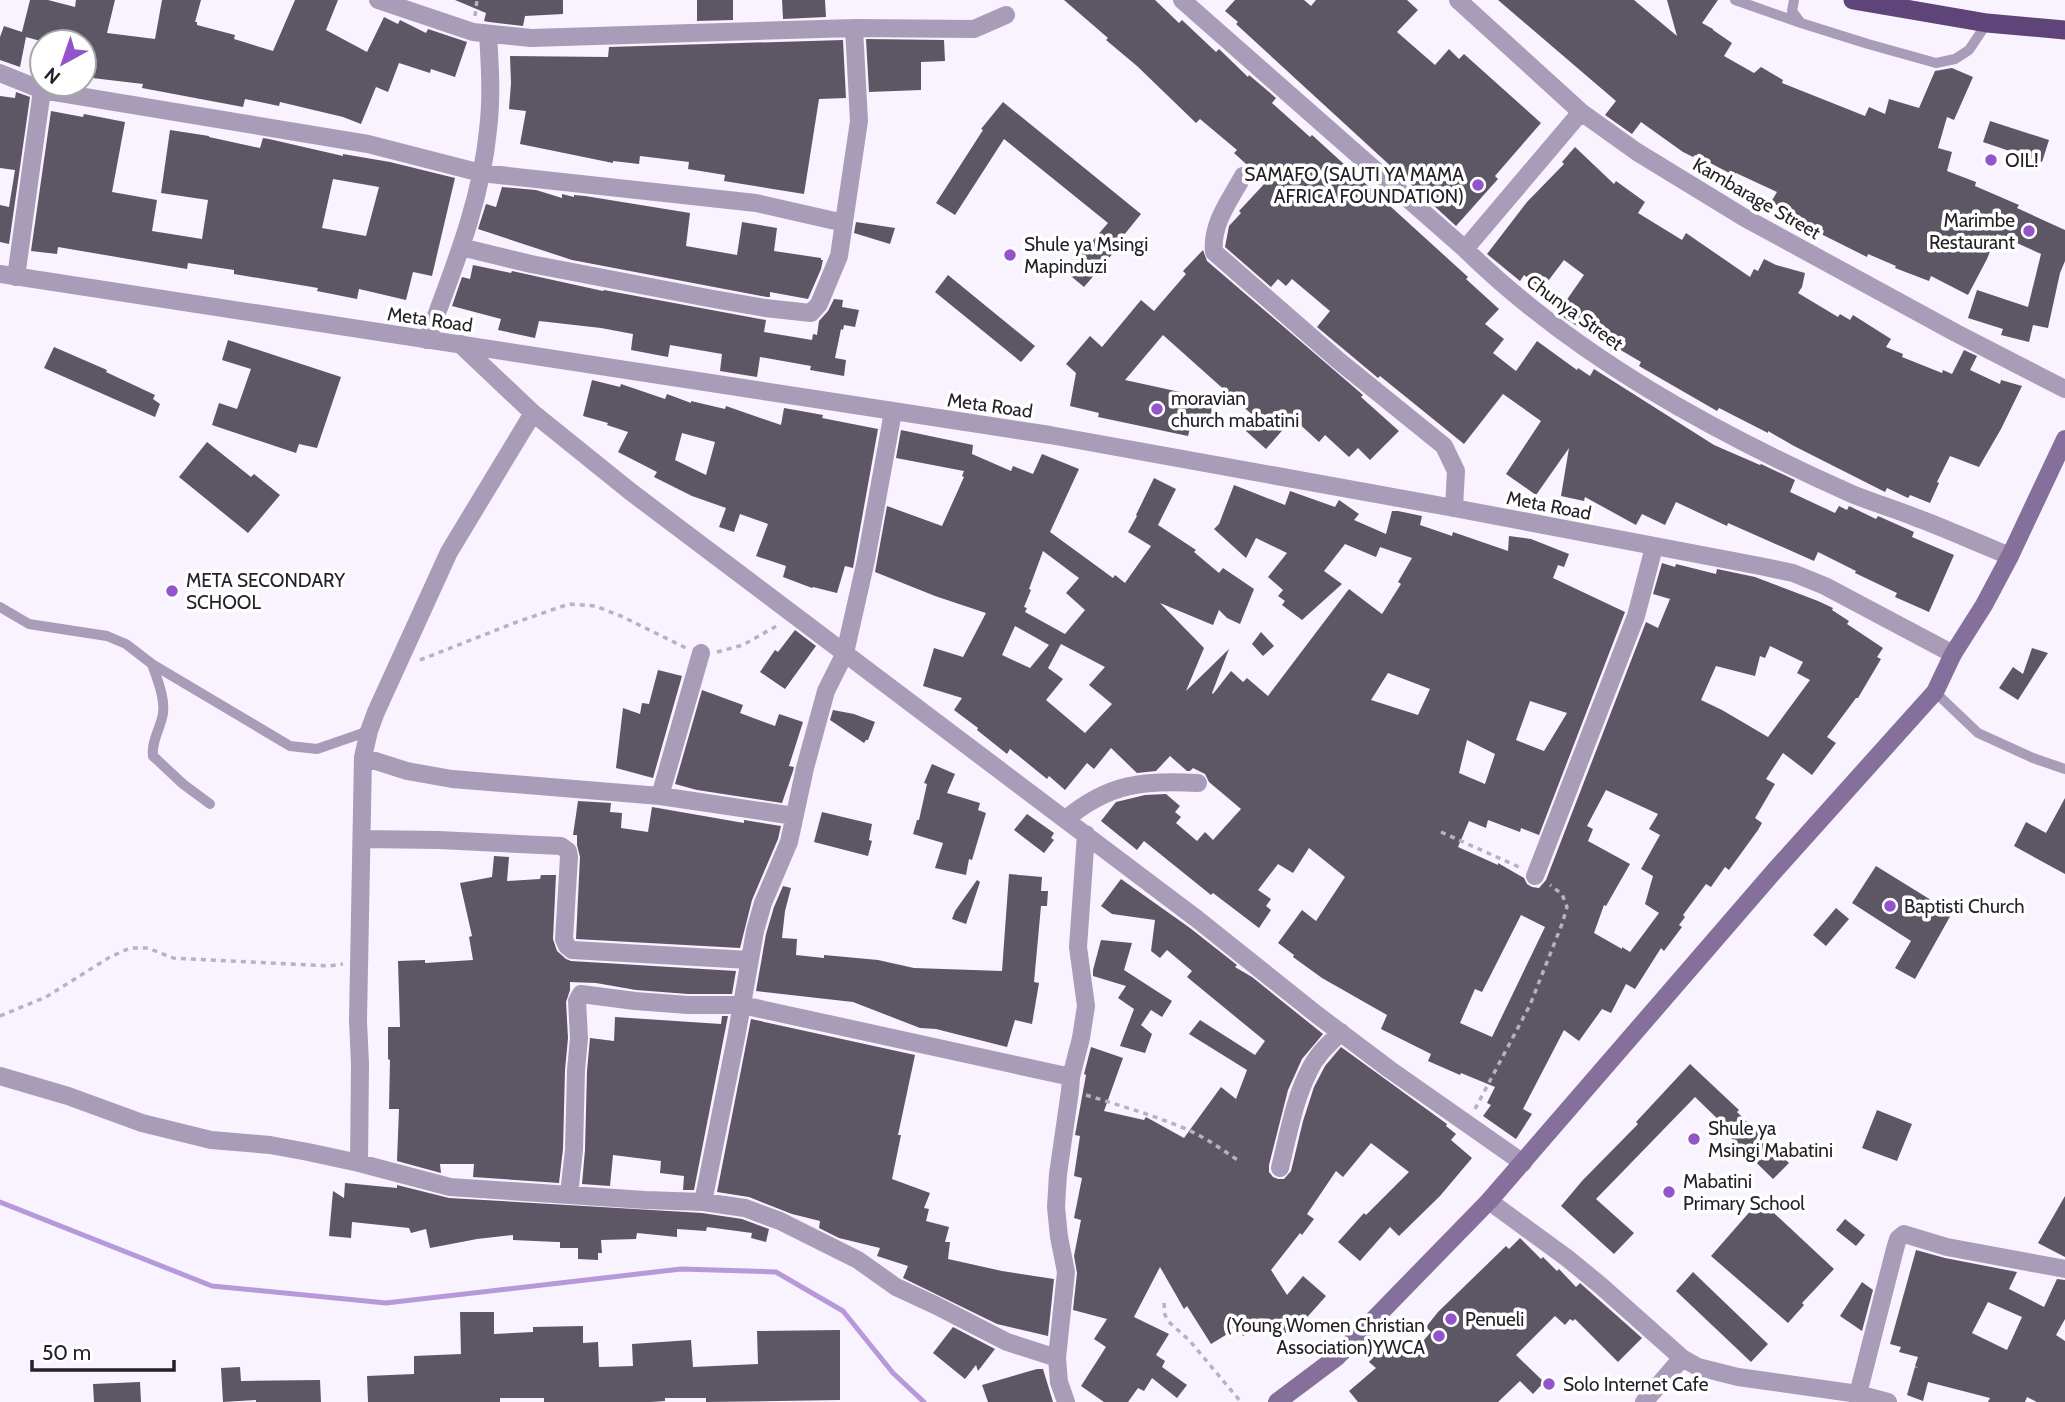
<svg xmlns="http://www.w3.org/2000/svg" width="2065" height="1402" font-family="Cabin,sans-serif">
<rect width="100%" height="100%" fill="#f8f3fe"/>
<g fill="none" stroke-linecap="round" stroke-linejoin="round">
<path stroke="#b798d9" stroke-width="5" d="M0,1202L212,1286L386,1303L681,1269L776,1272L843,1311L893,1373L924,1402"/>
</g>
<path fill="#5d5664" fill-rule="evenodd" d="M30,0H48L75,7L76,0H115L107,33L155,39L162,0H201L195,22H197V25L235,35L234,39L273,51L295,0H338L326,30L367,52L384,17L398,24L400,20L426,33L428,29L467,42L455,77L431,69L430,73L399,63L388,92L376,87L361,124L343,117L280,102L279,106L245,99L243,107L142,88L143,84L84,77V42H44L26,37L20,67L0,60V37L4,26L22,32Z
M455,0H563V14L525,16L523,26L489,22L484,21L486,13Z
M697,0H733V20L697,21Z
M782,0H825L826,17L783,19Z
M1064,0H1155L1179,23L1182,20L1216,52L1219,49L1248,77L1249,75L1276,98L1272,103L1310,137L1312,135L1468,277L1466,279L1499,309L1485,324L1504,339L1493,353L1516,371L1537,341L1577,370L1578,368L1590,376L1594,369L1714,445L1760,465L1761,464L1795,480L1790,492L1835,513L1839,506L1847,510L1849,506L1876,519L1878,516L1914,532L1912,537L1954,555L1929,612L1895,597L1897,593L1855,573L1856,571L1818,552L1814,561L1728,523L1727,526L1676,502L1665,525L1642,514L1636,525L1585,497L1584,501L1561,496L1569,448L1536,495L1506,474L1541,421L1503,394L1464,444L1380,376L1378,378L1317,327L1330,311L1292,279L1286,286L1278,279L1271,287L1225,247L1229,226L1241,213L1239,211L1266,182L1234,153L1237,150L1200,119L1196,123L1137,66L1106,40L1108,38Z
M1235,0H1304L1311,6L1316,0H1407L1418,10L1397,32L1435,65L1449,49L1459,59L1464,54L1541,123L1495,176L1498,179L1456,226L1236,24L1238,22L1225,11Z
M1498,0H1634L1677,36L1667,0H1718L1702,23L1713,29V30L1732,43L1724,56L1754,73L1761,67L1783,80L1782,83L1865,116L1869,107L1885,114L1889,99L1919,108L1935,71L1952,68L1973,77L1954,120L1947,117L1938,148L1952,152L1947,171L1976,182L1975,186L2019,205L2017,208L2065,230V261L2060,273L2048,328L2033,325L2029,342L2001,335L2003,329L1968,318L1977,290L2028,307L2041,254L1997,234L1987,259L1968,295L1931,276L1929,281L1895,268L1896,266L1868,254L1867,257L1811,229L1812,227L1771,202L1777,192L1736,173L1735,176L1695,155L1693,157L1683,152L1641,122L1632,134L1605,115L1616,101Z
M866,39L944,40L945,61L921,62V90L869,92Z
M843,40L846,98L819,99L804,194L724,181L725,175L688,169L689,162L640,156L639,164L613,161V163L520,144L526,111L509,109L511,83L510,56L608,57L609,47Z
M16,92L30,97L9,244L0,242V205L9,207L15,170L0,168V96L15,98Z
M1003,102L1141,214L1119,241L1121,244L1084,287L1066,272L1108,223L1004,139L955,215L936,203L983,130L981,129Z
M51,111L83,117L84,114L125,122L112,192L157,200L152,231L202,239L208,200L161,193L170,130L209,136V137L260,148L263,138L269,139L343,156V154L390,162L455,178L432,276L413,272L406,300L359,289L357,299L317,291L318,288L234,274V270L188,263L187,269L58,247L57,254L31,251ZM333,179L379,187L366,236L322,228Z
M1990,121L2049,140L2042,162L1983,142Z
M1575,147L1614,184L1616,181L1645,202L1638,213L1682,240L1686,233L1750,277L1754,269L1758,271L1764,259L1776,265L1805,273L1802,287L1798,293L1838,317L1840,314L1850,320L1853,315L1891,339L1886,347L1903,354L1902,357L1942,373L1943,370L1952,374L1964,350L1977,356L1970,370L2000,384L2001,380L2022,386L2001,429L1979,467L1950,456L1937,482L1939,483L1930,503L1910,495L1908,498L1887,488L1885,492L1794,446L1768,431V433L1719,408L1717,411L1639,366L1641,362L1595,335L1594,337L1563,317L1564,315L1559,311L1584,275L1564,260L1542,289L1524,275L1520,281L1487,254L1527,202L1564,164L1562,162Z
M502,187L536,190L562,198V194L574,197V195L585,196L690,213L686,246L737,255L742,222L777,228L774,251L821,258V260H823L821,269L808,299L770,292V297H767L572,260L478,229L486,204L496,207Z
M856,222L895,228L890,244L854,233Z
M1203,250L1207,261L1363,395L1361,397L1399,431L1370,460L1358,448L1349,457L1325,435L1319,442L1293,418L1266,449L1246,431L1257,419L1163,335L1125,380L1212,399L1211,418L1193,416L1188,436L1098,417L1099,413L1070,406L1076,373L1066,364L1090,336L1102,347L1141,300L1154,311L1186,274L1183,271Z
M473,265L511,273L512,271L603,291L604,290L766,320L764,332L812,340L813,334L817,335L819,321L828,311L834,299L843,300L842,307L859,310L855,327L844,325L843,330L841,329L835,358L846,360L844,376L810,370L811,366L760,357L757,377L720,371L722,354L670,345L668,357L631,350L633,334L601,328L539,321L535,338L498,330L501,319L452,306L462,277L470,279Z
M948,275L1035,346L1021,362L935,292Z
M228,340L341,377L317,448L299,444L296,453L212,425L219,403L237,409L251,369L222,360Z
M54,347L107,370L106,372L155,395L153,399L160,404L155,417L44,368Z
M592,380L620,387L621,384L665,399L667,394L691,403V401L725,409L726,406L781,425L784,408L823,415L822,418L878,429L853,568L845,566L837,593L813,587L812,588L783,577L786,566L756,556L768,524L740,514L734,532L719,527L726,508L692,496L654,477L657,472L618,452L628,432L607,425L608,423L583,416ZM682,433L715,442L706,475L675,460Z
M901,430L973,445L972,454L1011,471L1013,466L1033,474L1042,454L1079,469L1050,532L1113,578L1115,575L1125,583L1151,546L1128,532L1137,516L1136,515L1154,478L1176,489L1158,525L1196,550L1194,552L1219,573L1223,568L1254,589L1240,624L1227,618L1219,610L1213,625L1160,603L1204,648L1186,691L1229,649L1212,693L1213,694L1231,671L1243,682L1247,678L1268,696L1349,589L1382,614L1401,584L1398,582L1412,558L1380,547L1376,557L1345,544L1324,571L1342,584L1302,620L1282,605L1285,601L1278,596L1283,590L1268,577L1287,553L1256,538L1246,558L1214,529L1219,524L1234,485L1285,505L1290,491L1335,507L1339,500L1359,514L1354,520L1386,534L1392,511H1398L1422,516L1420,525L1452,536L1453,532L1508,551L1509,536L1531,539L1569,554L1564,567L1558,565L1553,578L1625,612L1539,835L1521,828L1520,832L1488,820L1486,828L1469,821L1458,847L1498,865V863L1524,878L1527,884L1532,887L1539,888L1546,880L1646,622L1658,628L1670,599L1653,594L1662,563L1675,567L1676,564L1716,574L1717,569L1755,577L1818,601L1833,608L1832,610L1849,621L1847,624L1883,648L1877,657L1881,659L1858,698H1856L1827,737L1836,743L1812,775L1783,753L1766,779L1775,784L1755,818L1762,823L1758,830L1729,870L1725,867L1711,887L1706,884L1683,915L1685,917L1679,925L1682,927L1664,951L1661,948L1635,989L1626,984L1611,1013L1602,1009L1579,1041L1564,1030L1523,1109L1532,1114L1516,1139L1483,1116L1491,1105L1487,1103L1495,1087L1461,1073L1460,1075L1428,1061L1431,1054L1381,1029L1387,1015L1322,978L1293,957L1294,955L1278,943L1302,910L1316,921L1345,877L1309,848L1293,873L1278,864L1258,890L1271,899L1266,906L1271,910L1259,928L1213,893L1211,895L1144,841L1137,850L1101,821L1116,802L1145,795L1166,794L1180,806L1175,812L1181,817L1176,823L1197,841L1205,832L1213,840L1241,809L1209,782L1205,774L1193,768L1190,771H1187L1170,756L1156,771L1137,773L1111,748L1094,769L1087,763L1065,790L1049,776L1047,779L1010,749L1007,754L977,730L978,728L954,710L962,698L923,686L934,648L963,657L986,613L935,596L875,572L887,506L942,526L964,477L962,476L964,471L896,458ZM1043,551L1079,578L1066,593L1085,610L1065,634L1025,612L1027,608L1024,607L1031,590L1029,589ZM1015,626L1049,645L1030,668L1002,655ZM1061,644L1105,667L1089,685L1112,704L1085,733L1046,700L1063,679L1048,668ZM1770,646L1803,662L1797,673L1810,680L1768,737L1722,710L1701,700L1716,666L1755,676L1760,656L1765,658ZM1388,673L1430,689L1418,715L1371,700ZM1530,701L1567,713L1544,751L1516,740ZM1467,740L1495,754L1485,784L1459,773ZM1606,790L1658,814L1649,829L1660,835L1641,869L1653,876L1645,904L1659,913L1630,952L1622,947V949L1594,933L1604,905L1606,906L1630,864L1588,841L1593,829L1587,826ZM1521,915L1545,927L1492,1037L1460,1023L1475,989L1482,992Z
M207,442L251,477L254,474L280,495L248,533L179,477Z
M795,630L816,646L785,689L760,672L775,650L778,652Z
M1261,632L1274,646L1263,656L1252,644Z
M2032,648L2048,653L2018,700L1999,688L2013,667L2023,674Z
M658,670L682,676L653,778L616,768L623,708L640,714L642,703L649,704Z
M702,690L743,705L740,713L775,726L779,714L803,722L789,766L794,767L793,771L782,803L697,790L675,784Z
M833,710L854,714L875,722L868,740H866L864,743L830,720Z
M932,764L955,774L947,793L980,803L978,810L986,813L972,860L969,859L966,875L935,868L943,843L913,834L917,820H919L927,784L924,783Z
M2065,798V874L2014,846L2026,822L2046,833Z
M578,801L611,803L610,812L622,813L621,828L648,832L652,807L744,823V820L781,826L778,839L752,900L740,948L576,939L580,857L577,845V835H573Z
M822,812L872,824L869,840L872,841L868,856L814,842Z
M1027,814L1054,833L1051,838L1054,840L1044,853L1014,830Z
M494,856L509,857L507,881L540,879L541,875H556L553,939L557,951L566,959L571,961L736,971L732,994H688L636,990L596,983L570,982V990L566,1002L568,1038L565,1070L563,1149L559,1183L473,1177L474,1164H440L441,1173L397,1161L399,1109H389L390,1060L388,1059V1027H400L398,961L425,960V963L473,960L469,937L472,936L460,883L492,877Z
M1876,866L1952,913L1915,979L1895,968L1911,941L1852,903Z
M1009,874L1042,877L1041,891H1048L1047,906H1041L1034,982L1039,983L1032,1024L1015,1020L1007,1047L936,1029L920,1028L853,1002L756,991L766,934L774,907L783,886L791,888L785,911L782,938L797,939L796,955L824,958V955L878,960L914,968L1002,971Z
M1121,879L1190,928L1237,965L1235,967L1252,977L1323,1034L1302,1059L1288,1090L1269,1165V1172L1273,1177L1278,1179H1284L1291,1171L1303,1121L1314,1087L1325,1066L1341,1047L1447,1124L1446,1126L1456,1134L1451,1140L1472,1158L1440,1196L1399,1236L1390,1227L1360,1261L1338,1242L1364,1213L1366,1215L1409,1172L1371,1143L1343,1177L1336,1171L1307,1214L1314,1219L1302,1235L1300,1233L1271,1270L1287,1295L1303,1276L1326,1296L1302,1323L1275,1339L1266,1324L1243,1336L1239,1327L1211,1344L1187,1306L1184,1309L1160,1267L1134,1317L1169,1334L1156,1355L1165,1361L1162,1367L1187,1385L1177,1398L1152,1378L1144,1391L1138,1388L1128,1402H1104L1081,1386L1106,1347L1094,1339L1107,1319L1073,1310L1077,1273L1074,1256L1081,1220L1074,1218L1082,1178L1074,1176L1080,1136L1075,1135L1086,1075L1084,1074L1091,1047L1123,1058L1104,1111L1144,1120L1146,1117L1184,1138L1221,1087L1236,1099L1247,1070L1189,1034L1200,1020L1255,1055L1265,1041L1187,977L1192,971L1167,950L1160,958L1151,951L1155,920L1112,914L1101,906Z
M977,880L980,882L966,924L952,919L955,911Z
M1836,908L1849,919L1826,946L1813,935Z
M1101,940L1132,943L1124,970L1172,1001L1162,1017L1151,1010L1141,1025L1152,1034L1145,1053L1120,1046L1134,1009L1118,998L1126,986L1093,976V970Z
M722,1016H728L694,1190H683L684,1176L660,1173L661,1161L613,1155L610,1186L582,1184L585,1150L587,1071L590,1038L614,1041L615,1017L721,1024Z
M751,1019L915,1055L898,1135H901L892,1179L930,1193L924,1208L929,1209L926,1221L949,1227L945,1242H950L948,1259L1002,1271L1054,1279L1048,1336L997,1324L903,1278L908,1266L877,1256L880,1248L839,1238L819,1228L820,1221L792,1214L749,1197L717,1192Z
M1690,1064L1739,1110L1737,1112L1789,1163L1773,1179L1722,1129L1725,1126L1695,1097L1596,1199L1634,1233L1614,1254L1561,1206L1582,1181L1638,1124L1636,1122Z
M1877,1110L1912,1124L1897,1161L1862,1148Z
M345,1183L397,1188V1185L449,1198L702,1213L742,1219L769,1229L766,1242L751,1238L752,1233L707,1227L706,1231L677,1229V1237L637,1233L636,1239L601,1240L602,1253H598V1260L578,1259V1248H560V1242H557L513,1240V1235L477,1239L430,1248L426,1229L411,1233L409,1228L352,1222L351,1238L329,1236L333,1191L344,1198Z
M2065,1196V1257L2038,1243Z
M1760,1200L1834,1269L1802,1303L1804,1305L1788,1323L1711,1256Z
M1845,1219L1865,1235L1856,1246L1836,1230Z
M1520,1238L1541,1259L1543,1257L1557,1271L1559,1269L1576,1287L1580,1283L1642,1338L1618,1362L1575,1319L1573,1321L1570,1319L1565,1325L1555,1316L1516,1355L1544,1382L1533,1394L1520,1381L1498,1402H1358L1349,1391L1376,1368L1369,1362L1389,1341L1408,1358L1431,1332L1426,1327L1438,1312L1506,1246L1509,1249Z
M1916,1250L1945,1258L2017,1272L2009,1289L2044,1307L2057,1279L2065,1280V1319L2056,1335L2065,1341V1402H2037L2027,1397L2025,1402H1988L1990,1398L1928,1382L1923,1401L1907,1395L1915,1367L1918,1368L1915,1366L1918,1357L1899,1352L1901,1347L1890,1344ZM1988,1302L2022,1317L2007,1350L1972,1333Z
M1693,1272L1768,1344L1751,1362L1676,1291Z
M1862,1282L1873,1290L1862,1331L1840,1316Z
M460,1312H494V1334L533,1332V1327L583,1326V1343L598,1342L599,1367L633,1366L632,1344L691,1340L693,1367L758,1364L757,1331L840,1330V1400L706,1402V1398H665V1401L651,1402H544V1398H500V1402H368L367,1376L414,1374V1356L461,1354Z
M953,1327L995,1349L978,1371L976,1365L965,1379L933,1353Z
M240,1367L241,1381L320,1380L321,1402H256V1400L223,1402L221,1368Z
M1037,1369H1043L1053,1402H988L982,1385Z
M140,1382L141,1402H94L93,1384Z"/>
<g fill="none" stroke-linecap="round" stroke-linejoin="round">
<path stroke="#b7b2bc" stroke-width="3.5" stroke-dasharray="5 5" stroke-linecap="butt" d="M475,16L477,0
M717,652L743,645L780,624
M420,660L514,623L569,604L595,606L621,616L686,648
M1441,832L1519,867
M0,1016L46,997L110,957L130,948H148L173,958L329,966L343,964
M1086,1095C1118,1105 1150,1114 1181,1127C1202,1135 1220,1148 1239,1161
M1475,1109L1530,1005L1562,924L1567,907L1562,894L1550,885
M1164,1303L1165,1315L1170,1323L1189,1340L1241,1402"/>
<path stroke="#a99cb9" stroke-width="10" d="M1735,0L1801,23
M1794,0L1792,11L1801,23L1868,44L1936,63L1955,59L1969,50L1987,23
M0,607L29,624L107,636L126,644L152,664L290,746L317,749L369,731
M152,664C157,679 165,697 163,713C161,728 151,741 153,756L183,784L210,804
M1935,692L1978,733L2033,758L2065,769"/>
<path stroke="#a99cb9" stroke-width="18" d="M378,0L473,32L531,38L854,28L974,29L1006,15
M1182,0L1465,249C1574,356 1713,432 1852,494C1871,502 1892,508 1912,516C1945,528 1977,543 2010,556
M1458,0L1581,112L1637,152L1745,218L1956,333L2065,389
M0,73L42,90L368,144L481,173L756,203L844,223
M1243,176C1230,200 1211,224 1214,252L1339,361L1444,446L1456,471L1454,508
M461,247L531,264L708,298L765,308L811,313L819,304L839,256L859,121L854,28
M1465,249L1581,112
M16,277L42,90
M427,340C452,272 481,203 488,130C492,98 490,66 488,34
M460,344L533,413L631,492L1197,919L1316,1014L1389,1069L1523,1163
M363,757L407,771L452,779L660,796L794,816
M660,796L701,653
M1066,819C1109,783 1144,780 1198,783
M363,839L439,840L561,846L568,851L569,857L564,939L567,946L572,950L749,960
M1535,876L1636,616L1654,547
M0,1076L68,1096L142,1123L211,1140L270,1145L308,1152L359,1163L450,1187L645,1200L703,1202L745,1208L780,1221L858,1260L896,1287L935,1305L1007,1342L1057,1358
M359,1163L360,1064L358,1021L363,757L369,731L376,712L449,552L533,413
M1280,1168C1288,1136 1294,1100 1309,1071C1316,1055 1329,1044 1341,1032
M569,1194L574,1150L576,1070L579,1038L577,1001L581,994L635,1001L688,1005H742L1071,1077
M1489,1201L1567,1258L1600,1285L1682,1358L1698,1367L1738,1377L1858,1394L1888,1402
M703,1202L736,1038L755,931L763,903L789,842L805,768L826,691L845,653L866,560L893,412
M1858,1394L1895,1249L1898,1239L1904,1234L1947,1247L2065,1269
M1066,1402L1059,1382L1057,1358L1066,1272L1059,1237L1056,1207L1058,1174L1070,1091L1071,1077L1081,1038L1086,1006L1078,947L1086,834
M1644,1402L1682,1358"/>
<path stroke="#a99cb9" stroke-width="18" d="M0,274L1050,435L1454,508L1760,566L1793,573L1825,586L1953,654"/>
<path stroke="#84709a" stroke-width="18" d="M1277,1402L1337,1357L1489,1201L1777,868L1935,692L1953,654L1984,605L2010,556L2065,439"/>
<path stroke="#5f447a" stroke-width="19" d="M1853,0L1987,23L2065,30"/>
</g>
<g fill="#9354ca" stroke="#fff" stroke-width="2.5">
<circle cx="1991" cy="160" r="7"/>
<circle cx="1478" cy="185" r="7"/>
<circle cx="2029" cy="231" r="7"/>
<circle cx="1010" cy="255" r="7"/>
<circle cx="1157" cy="409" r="7"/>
<circle cx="172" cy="591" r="7"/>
<circle cx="1890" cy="906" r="7"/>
<circle cx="1694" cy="1139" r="7"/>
<circle cx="1669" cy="1192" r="7"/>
<circle cx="1451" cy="1319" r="7"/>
<circle cx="1439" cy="1336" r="7"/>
<circle cx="1549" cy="1384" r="7"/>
</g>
<g text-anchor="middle" stroke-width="7" stroke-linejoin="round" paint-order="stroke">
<g font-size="19" fill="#242127" stroke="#fff" text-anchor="start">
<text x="2005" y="167">OIL!</text>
<text x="1464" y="181" text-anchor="end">SAMAFO (SAUTI YA MAMA<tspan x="1464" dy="22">AFRICA FOUNDATION)</tspan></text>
<text x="2015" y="227" text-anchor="end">Marimbe<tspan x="2015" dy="22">Restaurant</tspan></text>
<text x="1024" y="251">Shule ya Msingi<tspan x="1024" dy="22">Mapinduzi</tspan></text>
<text x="1171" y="405">moravian<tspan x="1171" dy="22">church mabatini</tspan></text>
<text x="186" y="587">META SECONDARY<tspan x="186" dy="22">SCHOOL</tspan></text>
<text x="1904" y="913">Baptisti Church</text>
<text x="1708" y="1135">Shule ya<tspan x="1708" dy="22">Msingi Mabatini</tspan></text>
<text x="1683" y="1188">Mabatini<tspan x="1683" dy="22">Primary School</tspan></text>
<text x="1465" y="1326">Penueli</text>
<text x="1425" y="1332" text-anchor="end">(Young Women Christian<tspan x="1425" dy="22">Association)YWCA</tspan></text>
<text x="1563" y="1391">Solo Internet Cafe</text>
</g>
<g font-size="19" fill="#242127" stroke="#fff">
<text transform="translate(1757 198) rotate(30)" y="7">Kambarage Street</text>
<text transform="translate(1575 312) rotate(36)" y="7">Chunya Street</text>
<text transform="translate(430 319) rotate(8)" y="7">Meta Road</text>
<text transform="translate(990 405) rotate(8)" y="7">Meta Road</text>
<text transform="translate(1549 505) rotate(11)" y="7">Meta Road</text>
</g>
</g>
<g transform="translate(63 63) rotate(220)"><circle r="33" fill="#ffffff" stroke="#a7a6a9" stroke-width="2"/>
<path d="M0-5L12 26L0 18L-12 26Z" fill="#9354ca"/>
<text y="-10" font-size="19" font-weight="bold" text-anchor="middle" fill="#242127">N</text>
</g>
<path d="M32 1360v10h142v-10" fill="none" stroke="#242127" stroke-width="3.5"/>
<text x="42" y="1360" font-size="21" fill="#242127" stroke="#ffffff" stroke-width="5" paint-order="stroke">50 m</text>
</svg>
